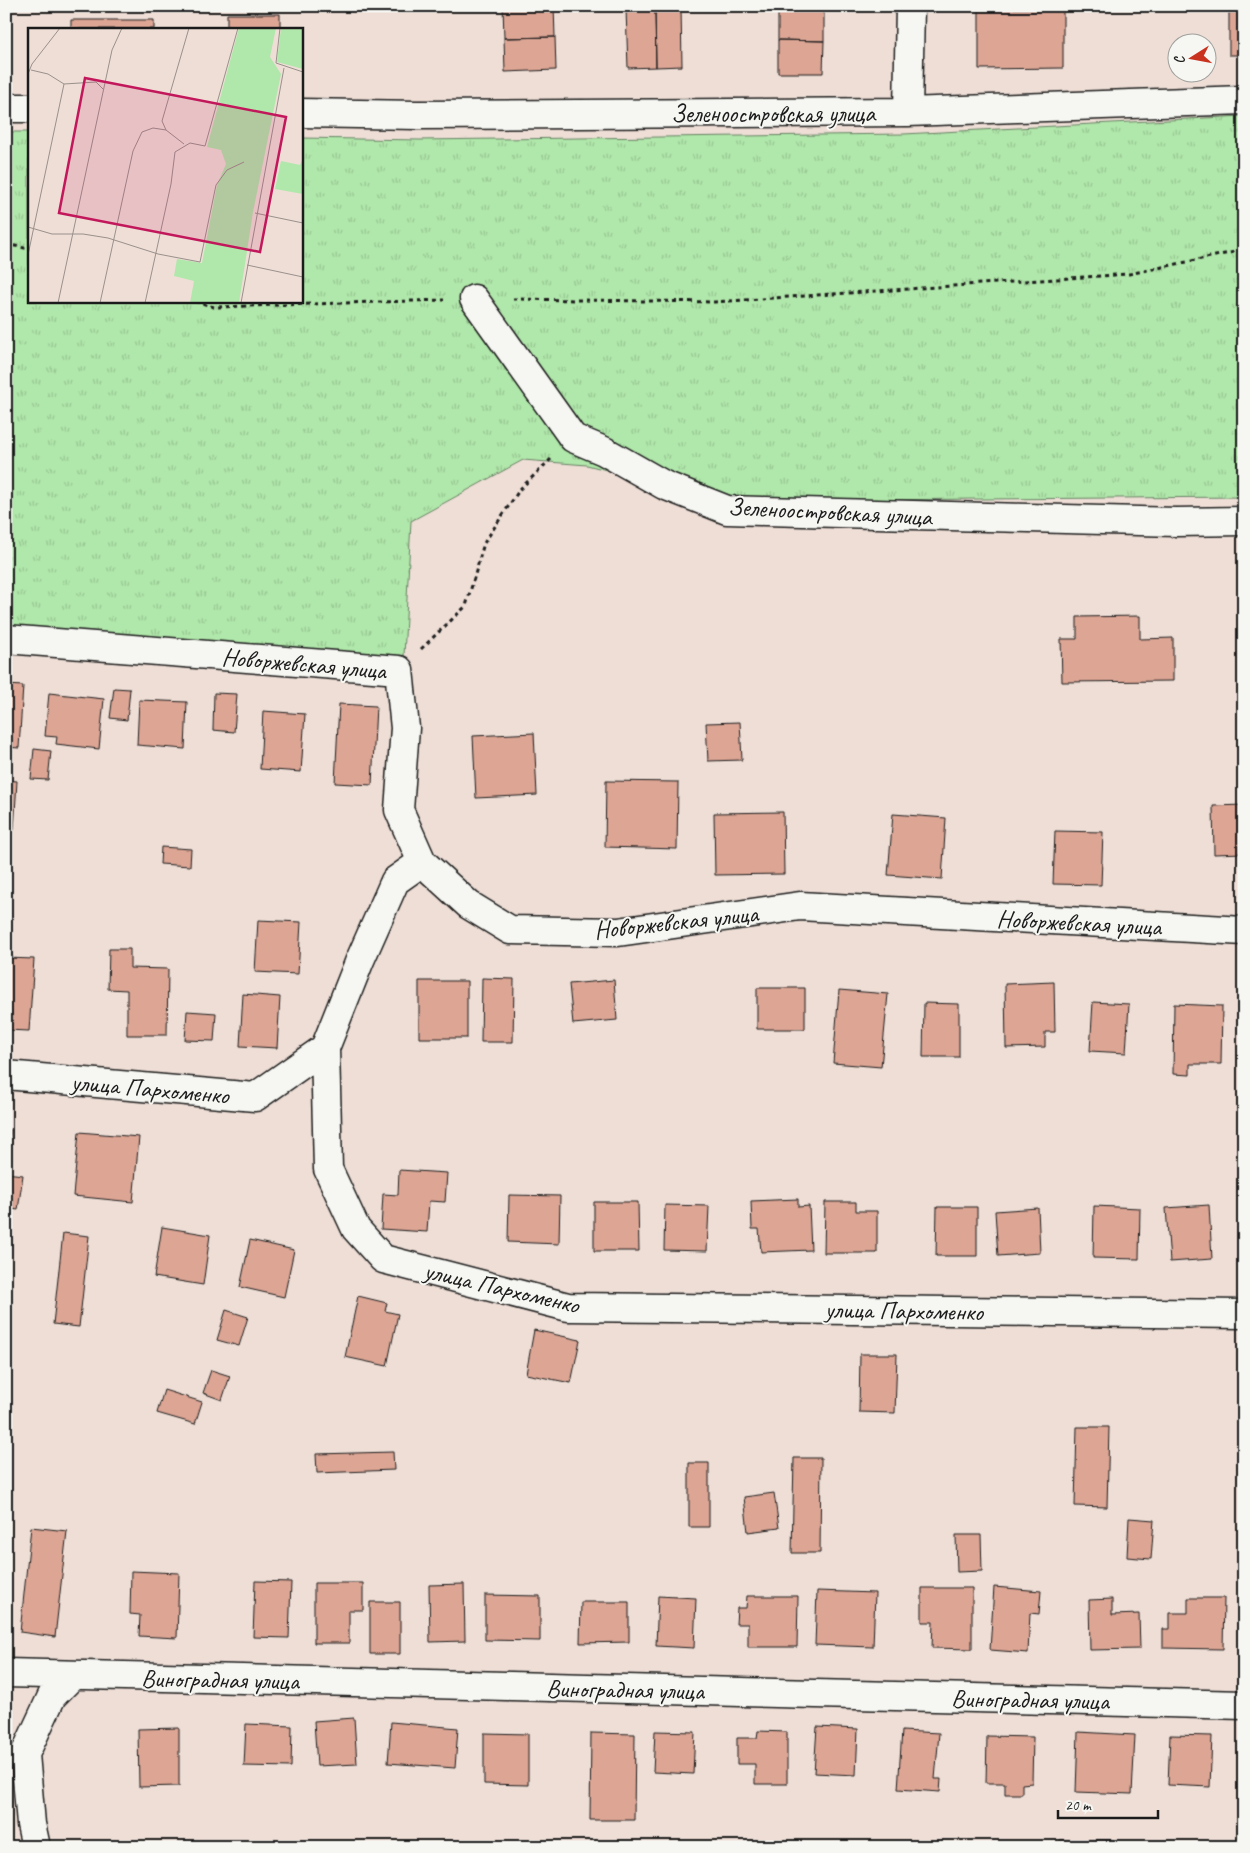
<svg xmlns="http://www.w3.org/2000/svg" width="1250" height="1853" font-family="Caveat,sans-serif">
<defs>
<pattern id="grass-tufts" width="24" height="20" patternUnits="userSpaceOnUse" patternTransform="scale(1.25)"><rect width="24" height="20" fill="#b0e7aa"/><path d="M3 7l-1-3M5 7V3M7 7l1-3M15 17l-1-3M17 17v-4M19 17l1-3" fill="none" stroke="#97c692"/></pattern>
</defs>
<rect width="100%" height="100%" fill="#eeded6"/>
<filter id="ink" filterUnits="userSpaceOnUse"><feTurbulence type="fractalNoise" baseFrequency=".02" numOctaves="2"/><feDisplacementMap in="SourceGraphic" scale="10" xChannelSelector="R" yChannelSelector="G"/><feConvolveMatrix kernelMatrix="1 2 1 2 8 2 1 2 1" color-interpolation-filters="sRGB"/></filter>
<g filter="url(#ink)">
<path fill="url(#grass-tufts)" stroke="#668263" d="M1244,116V497L728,501L587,465L523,460L411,521L404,656L6,625V132H29V301H301V138L419,140L904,134Z"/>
<path fill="#dca594" stroke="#1c1c1c" d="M503,6H554L555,37L504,38Z
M1229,6H1244V55H1229Z
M681,8L682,66L656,67L655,9Z
M1063,8V68L979,69V9Z
M626,9H655L656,67L628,68Z
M778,10L824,11V41L778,40Z
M227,14H280V29H227Z
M71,20H154V29H71Z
M555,37L556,70L505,72L504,38Z
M778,40L824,41L823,73H778Z
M1140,616V639L1173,638V681L1062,682L1061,639H1077V617Z
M6,685L23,686L19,748L6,747Z
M114,688L130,689L127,720L110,718Z
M49,693L104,699L99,749L56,744L57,737L45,736Z
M214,693L237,694L234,732L213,730Z
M139,700L187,702L185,749L137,745Z
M339,704L376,706L372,785L335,783Z
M263,711L305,714L301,772L260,769Z
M740,722L742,760L708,761L706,723Z
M534,733L537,795L476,798L473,736Z
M34,749L51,751L48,780L31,779Z
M6,780L17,781L14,830H6Z
M606,781L678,782L677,849L605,847Z
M1244,805V853L1214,854L1213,806Z
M783,812L784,874L715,875L714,813Z
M893,814L946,818L942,879L888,875Z
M1055,831L1103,832L1101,885L1053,884Z
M161,847L191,849L190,866L160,864Z
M258,920L301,922L298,974L255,972Z
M109,949H130V968L168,969L167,1035H127V990L108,989Z
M6,958L34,959L29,1031L6,1030Z
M482,978L514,979L513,1042H481Z
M614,980L617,1020L573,1024L569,984Z
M419,981H467V1038H419Z
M1054,982L1055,1032H1045V1047L1006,1048L1005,984Z
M757,988H805V1029H757Z
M839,990L888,994L881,1067L833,1063Z
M243,994L280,997L277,1048L240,1046Z
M1093,1002L1129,1004L1126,1053L1090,1051Z
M924,1003L959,1004V1057H923Z
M1174,1004L1222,1006L1221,1064H1190V1075L1173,1074Z
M187,1011L216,1013L214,1041L185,1040Z
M6,1129L11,1130L6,1163Z
M79,1132L139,1137L133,1202L73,1196Z
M399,1170L447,1173L445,1202L429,1201L427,1232L381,1229L383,1194L398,1195Z
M6,1173L23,1175L18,1210L6,1208Z
M509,1195L560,1196L559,1244L508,1242Z
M798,1199V1207L809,1206L811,1250L761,1252L759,1229H752L751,1201Z
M594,1202H638L639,1251H594Z
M825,1202H856V1211H877V1253H824Z
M665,1205L709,1206L707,1251L664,1250Z
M1209,1205L1212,1259L1170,1262L1166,1208Z
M1094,1206L1140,1208L1139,1259L1093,1258Z
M937,1207H977V1256H936Z
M1038,1208L1040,1253L998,1256L995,1211Z
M162,1227L210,1235L203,1285L154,1277Z
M63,1233L89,1236L79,1327L53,1324Z
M250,1240L294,1250L284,1297L240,1287Z
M358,1296L387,1303L385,1311L398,1314L387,1366L345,1357Z
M226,1310L248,1317L239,1346L217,1340Z
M534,1330L580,1340L571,1383L526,1374Z
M860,1354H897L895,1413L859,1412Z
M211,1370L230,1376L222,1400L203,1393Z
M164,1390L202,1402L195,1424L157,1413Z
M1077,1427H1109L1107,1507L1075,1506Z
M393,1452L394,1470L317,1473L316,1454Z
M794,1458H821L820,1553H792Z
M689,1463H709V1527H689Z
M774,1493L779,1528L748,1532L744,1497Z
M1129,1518L1154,1520L1151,1559L1127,1557Z
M31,1527L67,1531L55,1637L20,1632Z
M956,1535H981L982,1571L957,1572Z
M131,1571L179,1573L177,1638L139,1636L140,1615L130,1614Z
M255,1581L291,1582L289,1638L253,1637Z
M314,1583H363V1610H349V1643H314Z
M464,1584L465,1641L430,1642L429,1585Z
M994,1587L1041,1591L1039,1614L1030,1613L1028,1653L990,1650Z
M922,1588H972V1649L932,1648L933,1622H922Z
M817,1591L875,1593L873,1647L815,1645Z
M485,1595L540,1596V1641L485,1640Z
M658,1596L696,1598L694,1648L656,1646Z
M747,1596H798L797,1647H748V1624H736L737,1608H746Z
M1188,1598H1224L1223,1649L1163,1648V1629H1170V1613H1188Z
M1112,1599V1615L1139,1614L1140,1649L1090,1650L1089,1600Z
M370,1602H400V1654H370Z
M581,1602H629V1642L580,1643Z
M354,1718L357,1764L317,1766L314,1721Z
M391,1722L458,1728L455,1768L388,1763Z
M246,1724L292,1726L291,1767L244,1766Z
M817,1727L858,1729L856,1775L814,1773Z
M179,1728V1786L139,1787L138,1729Z
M655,1731L695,1732L693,1774L653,1772Z
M758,1731L787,1732V1784H755V1764H737V1738H757Z
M902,1731L939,1733L935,1779H941L940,1792L898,1789Z
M1078,1732L1135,1735L1132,1794L1076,1792Z
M484,1733L528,1734V1785L484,1784Z
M591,1733L635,1734L634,1820H590Z
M1170,1735L1212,1736L1210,1787L1168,1785Z
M987,1736L1033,1737L1032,1783L1022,1784V1794H1005V1783H986Z
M1060,1840H1113V1847H1060Z"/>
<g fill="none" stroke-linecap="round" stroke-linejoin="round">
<defs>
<path id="minor" d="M6,108H29
M908,112L910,6
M301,113L417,115L908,112L1244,100
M474,299L573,438L604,451L664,485L727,510L1176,522L1244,521
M6,639L399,670L405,728L399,810L422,862L469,905L510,930L618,932L800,906L1244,931
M325,1048L360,960L395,881L422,862
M6,1075L255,1097L325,1048L328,1169L356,1229L383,1259L568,1307L1244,1314
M6,1673L1244,1705
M36,1847L31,1824L25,1754L52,1696L73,1675"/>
</defs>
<use href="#minor" stroke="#1c1c1c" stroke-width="31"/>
<path stroke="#1c1c1c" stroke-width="3" stroke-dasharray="4 4" stroke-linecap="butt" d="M6,244L29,249
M513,299L715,302L1129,274L1244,250
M195,301L214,307L444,300
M421,649L466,606L484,543L520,489L551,459"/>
<use href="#minor" stroke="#f6f6f2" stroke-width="28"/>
</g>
</g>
<g text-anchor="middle" stroke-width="4" stroke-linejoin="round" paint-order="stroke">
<g font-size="25" fill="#1c1c1c" stroke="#f6f6f2">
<text x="773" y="122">Зеленоостровская улица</text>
<text transform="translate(830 511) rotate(3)" y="9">Зеленоостровская улица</text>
<text transform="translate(304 663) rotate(5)" y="9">Новоржевская улица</text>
<text transform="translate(676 921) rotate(-6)" y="9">Новоржевская улица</text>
<text transform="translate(1079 922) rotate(3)" y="9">Новоржевская улица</text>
<text transform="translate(150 1088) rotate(5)" y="9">улица Пархоменко</text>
<text transform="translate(502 1287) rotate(13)" y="9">улица Пархоменко</text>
<text transform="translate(904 1310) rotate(1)" y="9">улица Пархоменко</text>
<text transform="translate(220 1679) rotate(1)" y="9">Виноградная улица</text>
<text transform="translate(625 1689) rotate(1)" y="9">Виноградная улица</text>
<text transform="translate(1030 1699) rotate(1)" y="9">Виноградная улица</text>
</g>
</g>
<g transform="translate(28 28)">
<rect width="275" height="275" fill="#eeded6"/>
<path d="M211,0H248L242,29L253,46L225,184L211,275H162L166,253L146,248L149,231L174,235L189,157L198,136L193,122L179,119ZM253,0H275V41L249,34ZM275,130V166L247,161L253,133L272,137Z" fill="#b0e7aa"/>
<path fill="none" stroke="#9a908c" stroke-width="1" d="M252,0L248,35L275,44M3,42L20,46L36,56L68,54L75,61M0,46L4,36L32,0M138,102L156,116M227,185L275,195M0,199L24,206H55L80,210L130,226L172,234L188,157L199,142L216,134M0,227L36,56M219,237L275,249M30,275L84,22L94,0M72,275L105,123L114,104L125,100L138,102L134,93L161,0M117,275L143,156L147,124L162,115L177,118L210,0M213,275L256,40"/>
<path fill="#c2185b" fill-opacity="0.15" stroke="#c2185b" stroke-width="2.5" d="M57,50L258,89L232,224L31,185Z"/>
<rect width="275" height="275" fill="none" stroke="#1c1c1c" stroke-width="2.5"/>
</g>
<rect width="1250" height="1853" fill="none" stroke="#f6f6f2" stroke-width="25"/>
<rect x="12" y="12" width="1225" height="1828" fill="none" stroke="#1c1c1c" stroke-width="2" filter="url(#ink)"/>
<g transform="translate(1192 58) rotate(259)"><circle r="24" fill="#f6f6f2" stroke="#9f9f9c"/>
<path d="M0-4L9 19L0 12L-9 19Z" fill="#c8321e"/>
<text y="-8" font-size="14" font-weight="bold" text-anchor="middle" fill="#1c1c1c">С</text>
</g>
<path d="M1058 1810v8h100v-8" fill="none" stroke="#1c1c1c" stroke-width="2.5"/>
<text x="1065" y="1810" font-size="15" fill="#1c1c1c" stroke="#f6f6f2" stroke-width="4" paint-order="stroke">20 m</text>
</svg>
